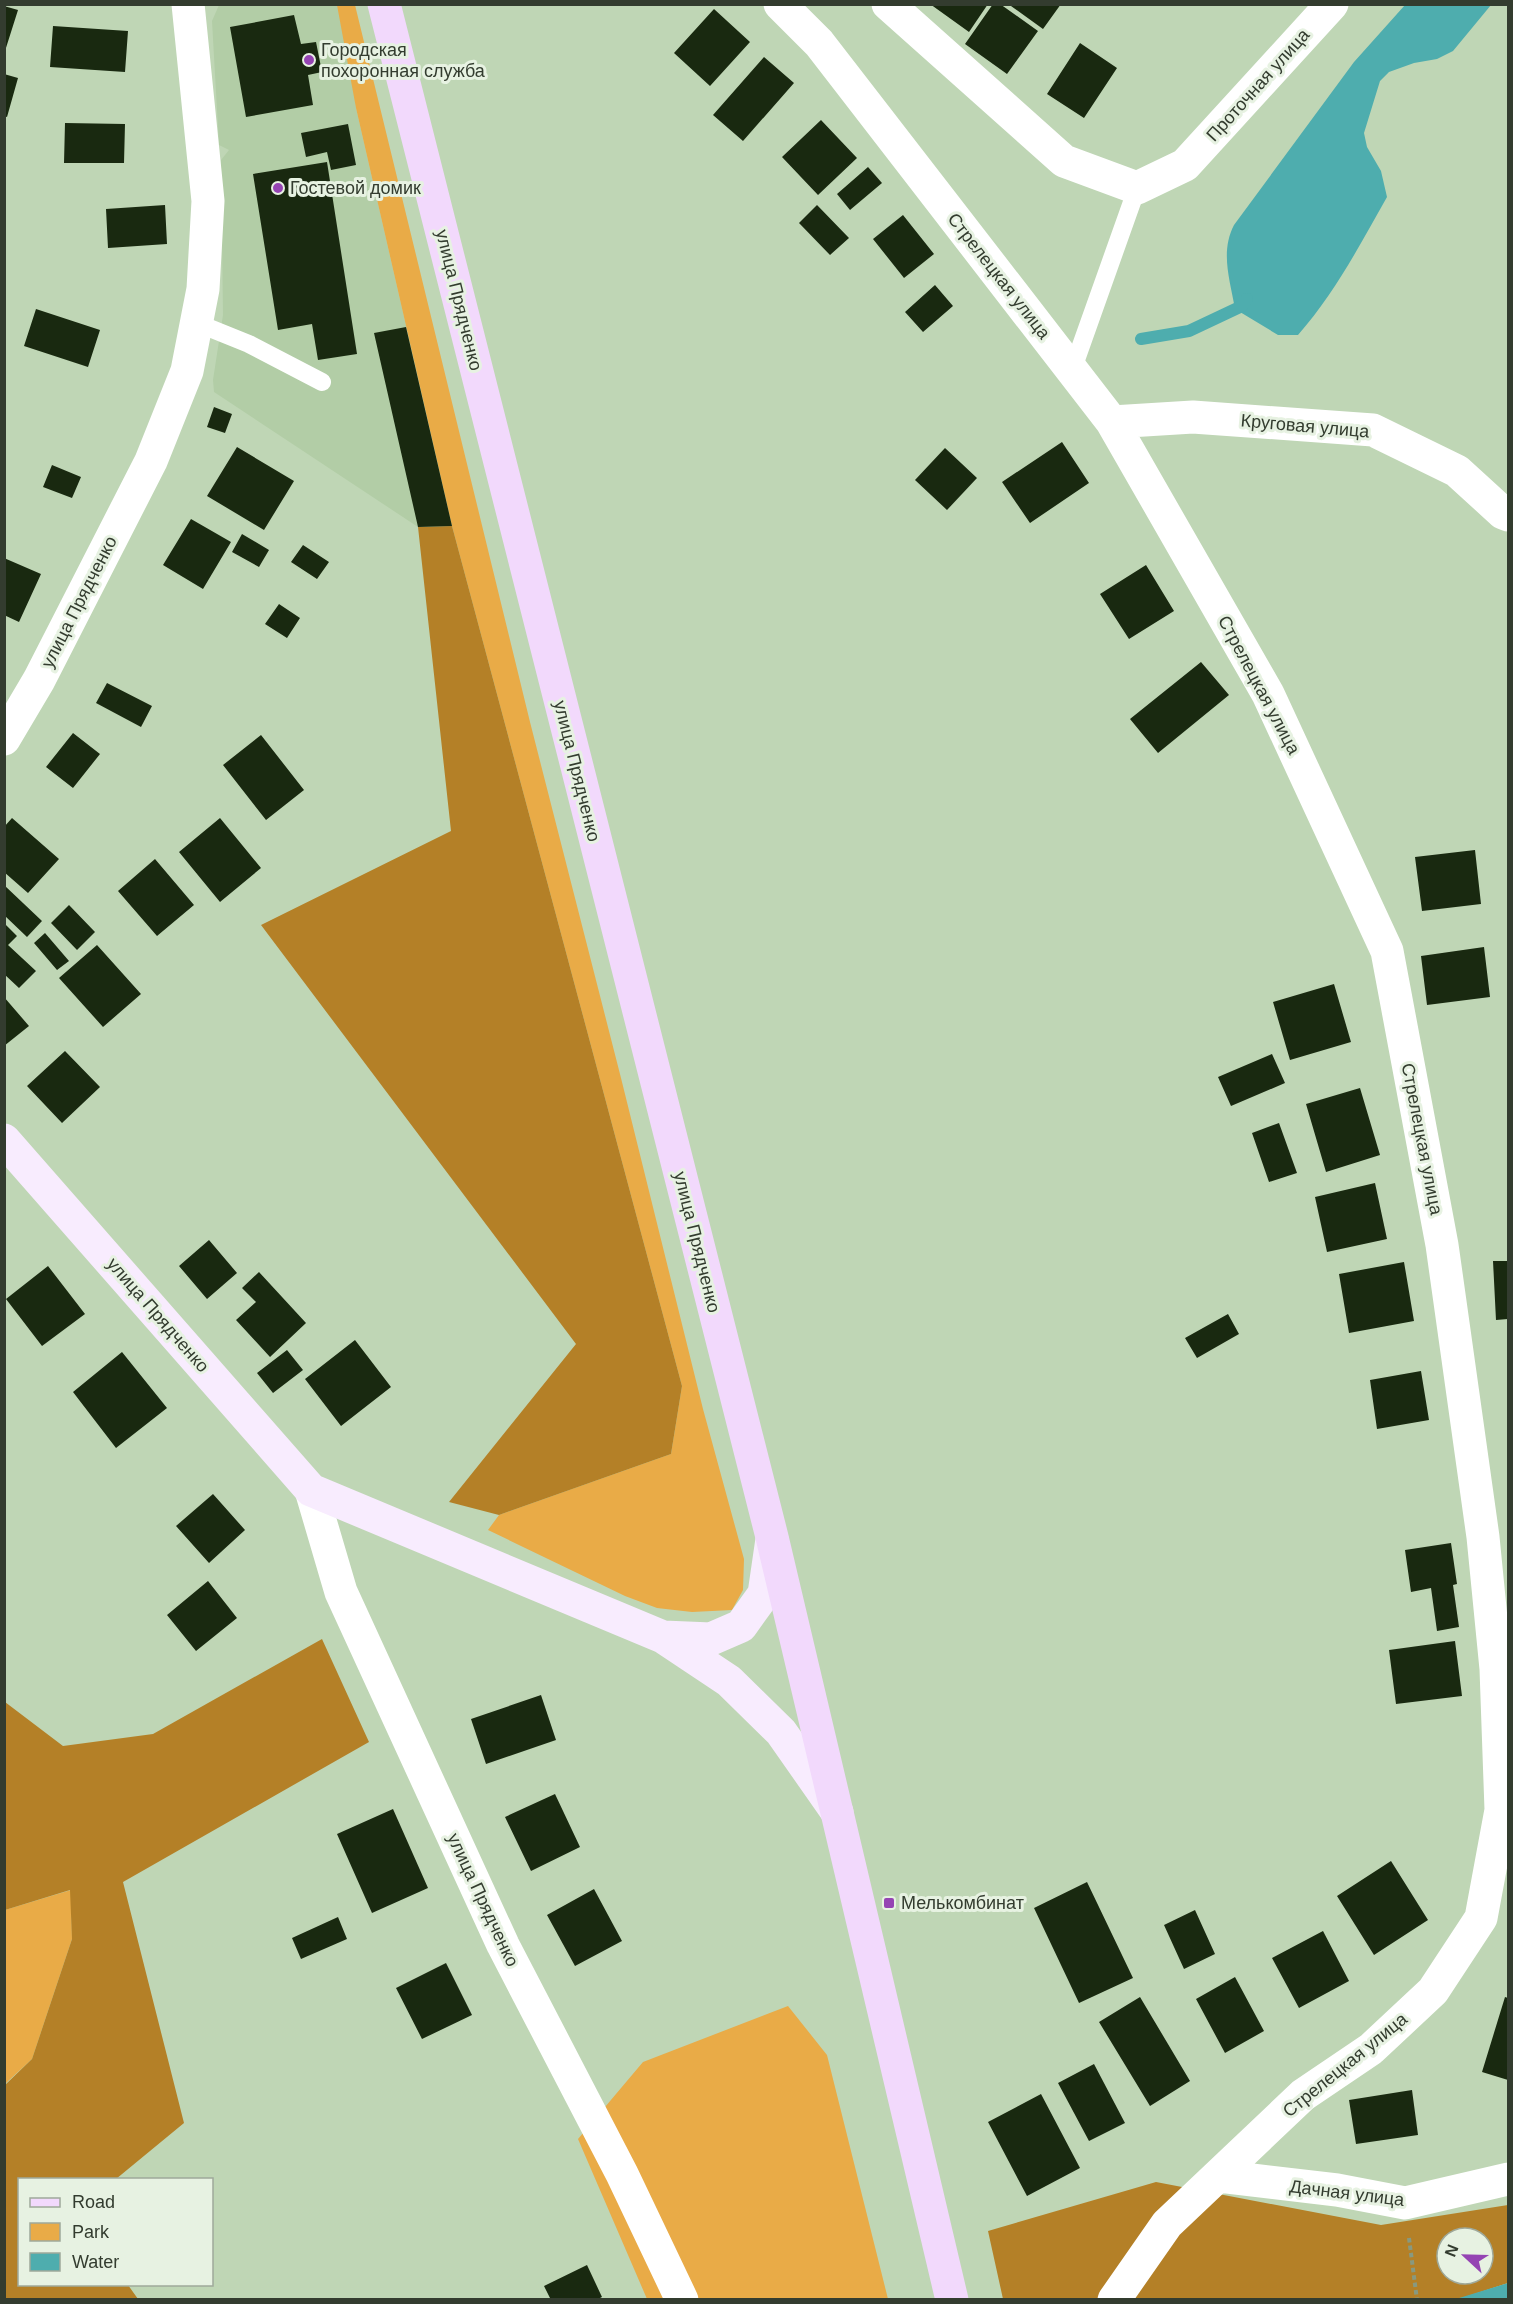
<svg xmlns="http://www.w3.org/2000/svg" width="1513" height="2304" font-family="Arial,sans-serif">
<rect width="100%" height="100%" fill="#bfd6b5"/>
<path fill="#b2cda6" d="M219,5H348L356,108L452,526L418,527L214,392L213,380L223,315L221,160L229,150L219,145L212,21Z"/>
<path fill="#e9ab47" d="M337,5H355L530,722L621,1078L703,1409L744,1559L743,1590L732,1610L692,1612L657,1608L625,1596L488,1530L499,1515L671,1454L682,1386L452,526L356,108Z
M71,1890L72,1939L32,2059L5,2084V1910Z
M788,2006L827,2055L888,2299H647L578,2139L643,2062Z"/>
<path fill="#b48027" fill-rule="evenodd" d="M452,526L682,1386L671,1454L499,1515L449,1502L576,1344L261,925L451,831L418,527Z
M322,1639L369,1742L123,1882L184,2123L116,2179L20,2180V2284L128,2285L138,2299H5V2085L32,2059L72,1939L70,1890L5,1910V1702L63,1746L153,1734Z
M1156,2182L1381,2225L1508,2205V2283L1456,2300L1003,2299L988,2231ZM1447,2238H1483V2274H1447Z"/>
<path fill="#4eadae" d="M1405,5H1491L1453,51L1437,59L1414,63L1389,72L1380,81L1364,133L1367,147L1381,171L1387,197C1360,245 1334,294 1298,335H1278L1235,309C1230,280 1220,252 1234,225L1354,62Z
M1508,2283V2299H1456Z"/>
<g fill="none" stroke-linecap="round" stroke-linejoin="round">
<path stroke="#4eadae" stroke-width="12" d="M1141,339L1189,331L1242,306L1247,299"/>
</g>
<path fill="#192910" d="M930,4H988L969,32Z
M993,4H1000L1038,31L1007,74L965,44Z
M1012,4H1061L1043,29L1011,6Z
M4,6L18,10L5,51H4Z
M714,9L750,42L710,86L674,53Z
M294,15L301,44L316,42L322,72L308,75L313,105L246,117L230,27Z
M53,26L128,31L125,72L50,67Z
M1080,43L1117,68L1084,118L1047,94Z
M764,57L794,83L743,141L713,115Z
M4,74L18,78L7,117L4,116Z
M821,120L857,158L818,195L782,157Z
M65,123L125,124L124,163H64Z
M348,124L356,165L331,170L327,152L306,157L301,133Z
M327,162L357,354L318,360L312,324L278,330L253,174Z
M868,167L882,183L850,210L837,194Z
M165,205L167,244L108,248L106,209Z
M817,205L849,238L830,255L799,223Z
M903,215L934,254L904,278L873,239Z
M935,285L953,306L923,332L905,312Z
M36,309L100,330L88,367L24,346Z
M406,327L452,526L418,527L374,333Z
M214,407L232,414L225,433L207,427Z
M1062,442L1089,483L1030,523L1002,482Z
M237,447L294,481L264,530L207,496Z
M945,448L977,478L947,510L915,480Z
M52,465L81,477L72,498L43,487Z
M191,519L231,542L203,589L163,565Z
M242,534L269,550L259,567L232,552Z
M303,545L329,562L317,579L291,562Z
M4,558L41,574L19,622L4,615Z
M1146,565L1174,611L1129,639L1100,594Z
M279,604L300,618L287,638L265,624Z
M1201,662L1229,695L1158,753L1130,719Z
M107,683L152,706L141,727L96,703Z
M73,733L100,754L73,788L46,767Z
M261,735L304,790L266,820L223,765Z
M12,818L59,859L28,893L4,872V827Z
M220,818L261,868L220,902L179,852Z
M1475,850L1481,904L1422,911L1415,857Z
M155,859L194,905L157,936L118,891Z
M4,885L42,921L27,937L4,915Z
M69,905L95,932L77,950L51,923Z
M4,923L17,936L8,945L36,971L19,988L4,974Z
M45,933L69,961L57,970L34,943Z
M97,945L141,994L103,1027L59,978Z
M1484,947L1490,997L1427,1005L1421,956Z
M1334,984L1351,1042L1290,1060L1273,1002Z
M4,997L29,1026L4,1046Z
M65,1051L100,1087L62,1123L27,1086Z
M1272,1054L1285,1083L1231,1106L1218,1077Z
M1360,1088L1380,1155L1326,1172L1306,1104Z
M1279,1123L1297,1173L1269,1182L1252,1133Z
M1375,1183L1387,1239L1327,1252L1315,1197Z
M209,1240L237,1273L207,1299L179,1266Z
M1493,1261H1508V1319L1496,1320Z
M1404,1262L1414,1321L1349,1333L1339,1274Z
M48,1266L85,1314L42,1346L6,1299Z
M259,1272L306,1323L270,1357L236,1320L256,1302L242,1288Z
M1228,1314L1239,1334L1197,1358L1185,1338Z
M355,1340L391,1387L341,1426L305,1379Z
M287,1350L303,1370L273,1393L257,1373Z
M122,1352L167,1408L116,1448L73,1392Z
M1421,1371L1429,1420L1377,1429L1370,1380Z
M213,1494L245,1530L209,1563L176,1526Z
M1451,1543L1457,1584L1453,1585L1459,1627L1437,1631L1431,1588L1411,1592L1405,1550Z
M208,1581L237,1618L196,1651L167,1615Z
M1455,1641L1462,1696L1396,1704L1389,1650Z
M541,1695L556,1740L486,1764L471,1719Z
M555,1794L580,1847L531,1871L505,1817Z
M393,1809L428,1888L372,1913L337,1834Z
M1391,1861L1428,1920L1374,1955L1337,1896Z
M1087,1882L1133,1978L1079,2003L1034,1908Z
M594,1889L622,1941L575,1966L547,1915Z
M1195,1910L1215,1954L1184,1969L1164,1925Z
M338,1917L347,1939L301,1959L292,1938Z
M1323,1931L1349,1981L1299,2008L1272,1958Z
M446,1963L472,2015L422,2039L396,1988Z
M1235,1977L1264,2031L1225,2053L1196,1999Z
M1140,1997L1190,2081L1150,2106L1099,2022Z
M1505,1997L1508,1998V2080L1482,2072Z
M1094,2064L1125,2123L1089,2141L1058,2083Z
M1412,2090L1418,2135L1356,2144L1349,2100Z
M1041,2094L1080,2168L1027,2196L988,2122Z
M587,2265L602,2297L596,2300H551L544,2286Z"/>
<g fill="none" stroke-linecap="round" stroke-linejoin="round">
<path stroke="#889980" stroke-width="4" stroke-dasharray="4.5 3" stroke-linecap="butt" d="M1409,2238L1417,2300"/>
<path stroke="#fff" stroke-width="18" d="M197,323L249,344L322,382
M1072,371L1137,188"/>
<path stroke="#fff" stroke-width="33" d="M780,4L819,43L1112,422L1268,694L1387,951L1442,1245L1483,1537L1496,1669L1501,1810L1481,1918L1433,1991L1371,2049L1303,2095L1167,2224L1114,2300
M888,4L1064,161L1137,188L1185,165L1332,4
M1112,422L1193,417L1373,430L1457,471L1503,513L1508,515
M4,739L39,680L151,461L187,371L203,289L208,201L188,4
M311,1490L341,1592L503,1945L622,2174L682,2300
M1219,2176L1337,2190L1405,2203L1508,2179"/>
<path stroke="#f8ecfe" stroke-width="33" d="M4,1140L311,1490L663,1637L729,1681L781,1732L837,1812
M663,1637L711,1639L741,1626L764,1594L772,1539"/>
<path stroke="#f2d9fc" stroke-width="33" d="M384,4L772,1537L952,2300"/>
</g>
<g fill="#9544b3" stroke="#e7f2e2" stroke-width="2">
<circle cx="309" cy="60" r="6"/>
<circle cx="278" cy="188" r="6"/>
<rect x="883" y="1897" width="12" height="12" rx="3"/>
</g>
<g text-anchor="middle" stroke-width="6" stroke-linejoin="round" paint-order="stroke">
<g font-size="18" fill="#333c2f" stroke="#e7f2e2" text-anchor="start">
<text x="321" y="56">Городская<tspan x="321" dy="21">похоронная служба</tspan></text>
<text x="290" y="194">Гостевой домик</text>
<text x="901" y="1909">Мелькомбинат</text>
</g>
<g font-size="18" fill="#333c2f" stroke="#e7f2e2">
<text transform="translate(1258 85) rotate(-48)" y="6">Проточная улица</text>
<text transform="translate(999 276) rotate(52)" y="6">Стрелецкая улица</text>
<text transform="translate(459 300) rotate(76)" y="6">улица Прядченко</text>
<text transform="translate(1305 426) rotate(5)" y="6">Круговая улица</text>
<text transform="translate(79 602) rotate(-63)" y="6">улица Прядченко</text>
<text transform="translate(1259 685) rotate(62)" y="6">Стрелецкая улица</text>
<text transform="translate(577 771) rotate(76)" y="6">улица Прядченко</text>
<text transform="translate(1422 1139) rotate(79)" y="6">Стрелецкая улица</text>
<text transform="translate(697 1242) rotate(76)" y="6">улица Прядченко</text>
<text transform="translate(158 1315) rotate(49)" y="6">улица Прядченко</text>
<text transform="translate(483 1900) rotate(65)" y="6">улица Прядченко</text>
<text transform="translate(1345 2065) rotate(-39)" y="6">Стрелецкая улица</text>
<text transform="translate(1347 2193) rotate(7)" y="6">Дачная улица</text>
</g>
</g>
<rect width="1513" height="2304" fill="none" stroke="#333c2f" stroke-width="12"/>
<rect x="18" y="2178" width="195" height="108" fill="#e7f2e2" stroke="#9fa99a" stroke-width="1.5"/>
<rect x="30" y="2198" width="30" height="9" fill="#f2d9fc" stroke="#9fa99a" stroke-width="1.5"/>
<text x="72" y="2208" font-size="18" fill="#333c2f">Road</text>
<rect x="30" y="2223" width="30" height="18" fill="#e9ab47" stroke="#9fa99a" stroke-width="1.5"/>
<text x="72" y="2238" font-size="18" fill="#333c2f">Park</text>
<rect x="30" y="2253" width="30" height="18" fill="#4eadae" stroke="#9fa99a" stroke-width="1.5"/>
<text x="72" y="2268" font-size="18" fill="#333c2f">Water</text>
<g transform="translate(1465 2256) rotate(292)"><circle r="28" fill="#e7f2e2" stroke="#9fa99a" stroke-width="1.5"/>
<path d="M0-4.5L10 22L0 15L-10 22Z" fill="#9544b3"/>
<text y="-9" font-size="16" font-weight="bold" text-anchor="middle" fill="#333c2f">N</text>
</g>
</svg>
